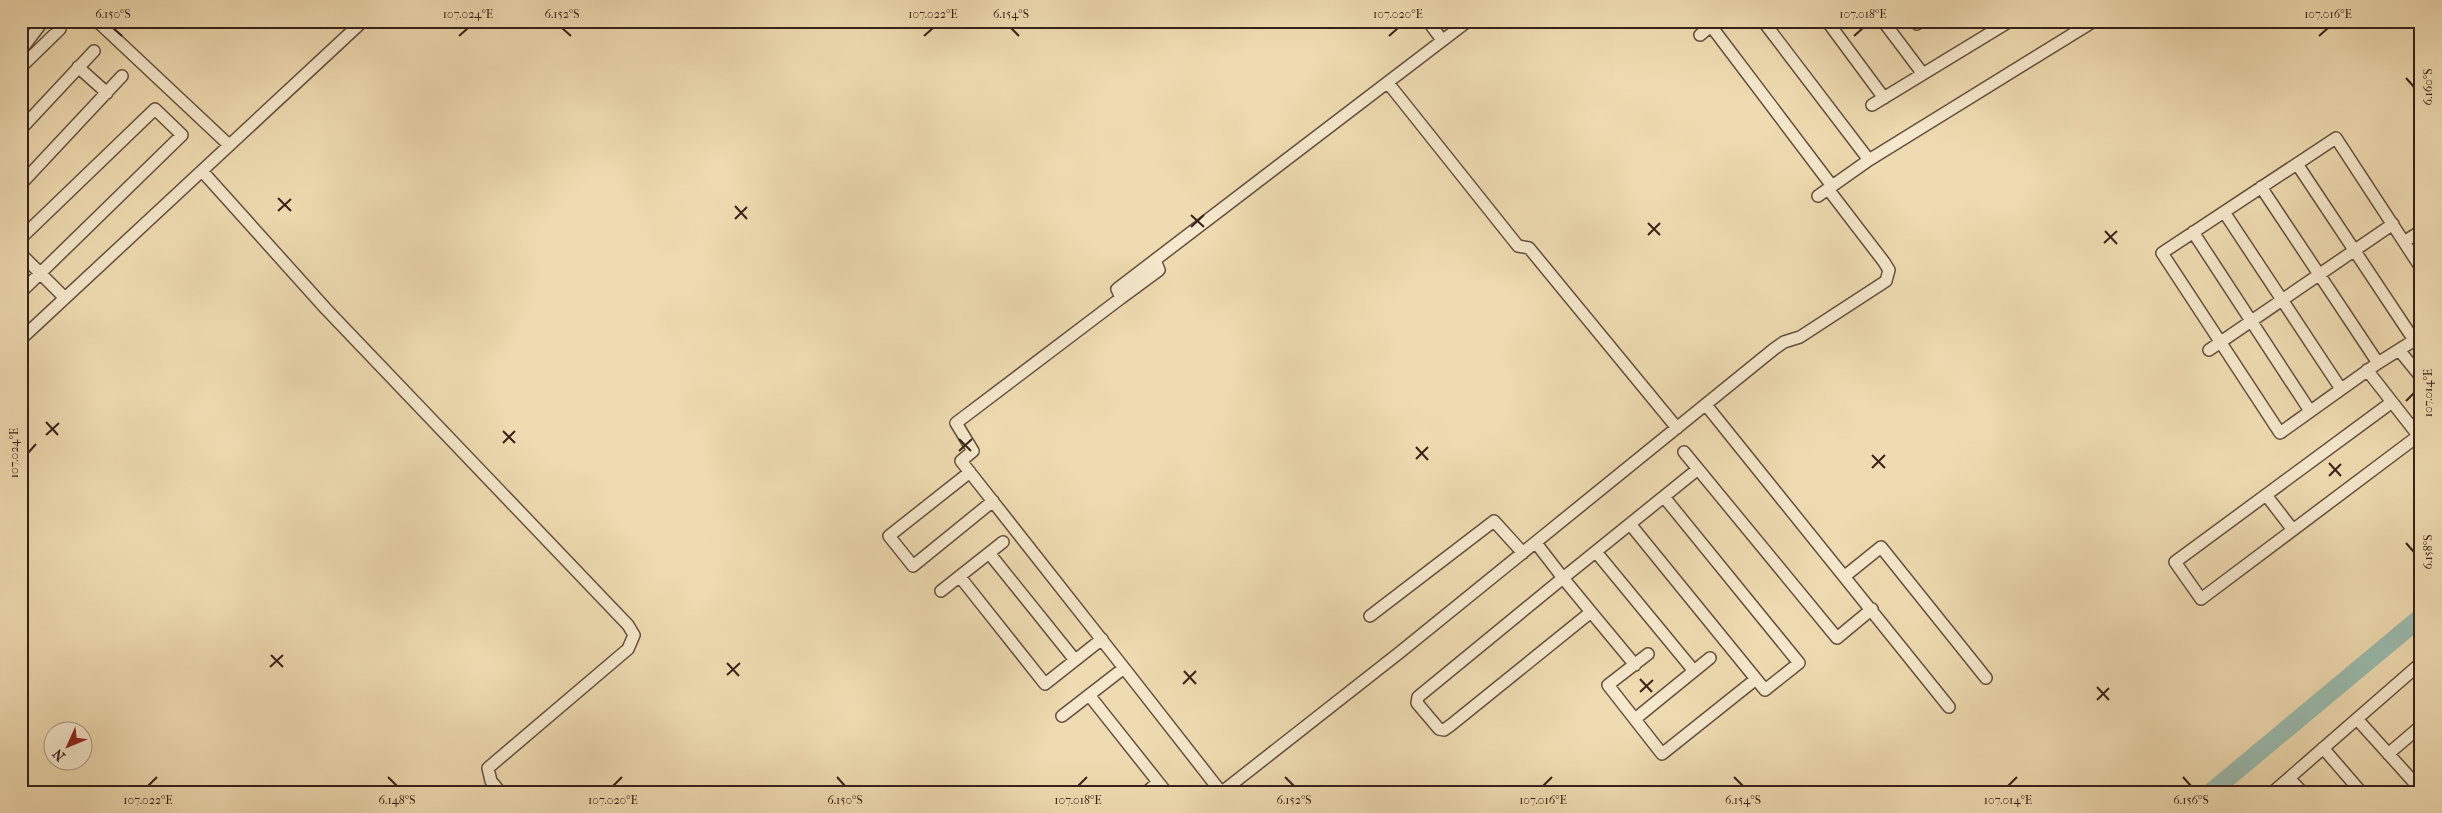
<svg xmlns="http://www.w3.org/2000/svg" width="2442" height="813" font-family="'IM FELL French Canon',serif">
<rect width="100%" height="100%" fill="#efdbb1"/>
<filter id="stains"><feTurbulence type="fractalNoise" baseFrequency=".004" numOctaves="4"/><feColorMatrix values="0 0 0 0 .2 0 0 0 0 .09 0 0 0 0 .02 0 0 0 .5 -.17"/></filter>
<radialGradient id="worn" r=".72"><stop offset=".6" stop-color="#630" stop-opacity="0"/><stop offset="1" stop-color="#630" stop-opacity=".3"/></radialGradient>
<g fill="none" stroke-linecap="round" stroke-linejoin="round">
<path stroke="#9abbae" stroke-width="18" d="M2211,792L2421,617"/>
<defs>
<path id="street" d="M97,21L229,145
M1428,21L1442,40
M1763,21L1869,160
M1827,21L1884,98
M1883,21L1923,74
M1917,24L1921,21
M1711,26L1832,186
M1700,35L1717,21
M21,50L43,21
M21,67L60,29L51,21
M78,67L107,93
M1388,83L1518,246L1529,248L1677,428
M1872,105L2010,21
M21,129L94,51
M2297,164L2414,340
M202,171L326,309L628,625L634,635L628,649L488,768L491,781L500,792
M21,184L122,76
M2261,187L2378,363
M1818,196L1869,160L2094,21
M2224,212L2341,389
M2193,232L2310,411
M21,238L155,109L182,135L21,292
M2404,242L2421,231
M21,254L65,298
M2421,268L2336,138L2162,253L2280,433L2378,363L2421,336
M1121,298L1159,270L1155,260
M21,339L363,21
M2209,350L2393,224
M2399,350L2421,377
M2367,370L2421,439
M2392,402L2175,562L2201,599L2418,436
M1706,405L1949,707
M1684,452L1837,638L1872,609
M970,472L889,536L913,566L993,501
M2266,495L2293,530
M1630,524L1765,690L1799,663L1664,497
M1536,543L1563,578L1418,697L1417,703L1439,729L1444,730L1451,725L1591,612L1563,578L1698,469
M1596,552L1694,671
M989,553L1075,660
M1845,576L1881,547L1986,678
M960,577L1045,684L1102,639
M941,591L1003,542
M1591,612L1635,665
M1370,616L1494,521L1523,553
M1648,654L1608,685L1662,754L1756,679
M1124,668L961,461L973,451L956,423L1121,298L1117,289L1468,21
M1089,695L1166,792
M1062,716L1124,668L1221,792
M1635,719L1710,658
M2357,719L2421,790
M2323,748L2361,792
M2388,754L2421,726
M2289,778L2302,792
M1147,792L1158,782
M1222,792L1399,653L1774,349L1784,342L1800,337L1886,281L1889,270L1884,262L1828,189
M2273,792L2421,663"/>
</defs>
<use href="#street" stroke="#65503f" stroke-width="14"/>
<use href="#street" stroke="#f5e8cc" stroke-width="11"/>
</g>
<path fill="none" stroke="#372119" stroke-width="2" d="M113,28L122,36M562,28L571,36M1011,28L1019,36M459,36L468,28M924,36L933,28M1389,36L1398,28M1854,36L1863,28M2319,36L2328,28M2406,78L2414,87M278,198L291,211M735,206L747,219M278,211L291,199M1191,215L1204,227M735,219L747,207M1648,223L1660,235M1191,227L1204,215M2105,231L2117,244M1648,235L1660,223M2104,243L2117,231M2406,401L2414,393M46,422L58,435M503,431L515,443M46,435L59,423M959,439L971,451M503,443L515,431M1416,447L1428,460M959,451L972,439M28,453L36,444M1872,455L1885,468M1416,459L1428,447M2329,463L2341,476M1872,468L1885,455M2329,476L2341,464M2406,543L2414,552M271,655L283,667M727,663L739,676M270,667L283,655M1184,671L1196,684M727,675L740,663M1640,679L1652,692M1183,684L1196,671M2097,687L2109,700M1640,692L1653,680M2097,700L2109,688M388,777L397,786M837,777L845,786M1285,777L1294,786M1734,777L1743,786M2183,777L2191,786M148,786L157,777M613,786L622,777M1078,786L1087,777M1543,786L1552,777M2008,786L2017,777"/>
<rect width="2442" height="813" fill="none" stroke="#efdbb1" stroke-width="55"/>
<g transform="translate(68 746) rotate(226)"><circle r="24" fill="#f5e8cc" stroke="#a99884"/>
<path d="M0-4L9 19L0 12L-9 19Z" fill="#8f2418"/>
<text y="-8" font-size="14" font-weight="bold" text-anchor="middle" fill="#372119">N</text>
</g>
<rect x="28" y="28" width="2386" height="758" fill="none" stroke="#372119" stroke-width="2"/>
<g font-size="12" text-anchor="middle" fill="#372119">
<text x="113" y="18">6.150°S</text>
<text x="468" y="18">107.024°E</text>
<text x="562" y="18">6.152°S</text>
<text x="933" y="18">107.022°E</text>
<text x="1011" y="18">6.154°S</text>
<text x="1398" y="18">107.020°E</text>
<text x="1863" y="18">107.018°E</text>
<text x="2328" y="18">107.016°E</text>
<text transform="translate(2428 87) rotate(-90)" y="4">6.160°S</text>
<text transform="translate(2428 393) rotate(-90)" y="4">107.014°E</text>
<text transform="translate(14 453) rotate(-90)" y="4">107.024°E</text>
<text transform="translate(2428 552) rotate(-90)" y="4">6.158°S</text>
<text x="148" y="804">107.022°E</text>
<text x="397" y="804">6.148°S</text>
<text x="613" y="804">107.020°E</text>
<text x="845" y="804">6.150°S</text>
<text x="1078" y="804">107.018°E</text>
<text x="1294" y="804">6.152°S</text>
<text x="1543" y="804">107.016°E</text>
<text x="1743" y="804">6.154°S</text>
<text x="2008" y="804">107.014°E</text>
<text x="2191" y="804">6.156°S</text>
</g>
<rect width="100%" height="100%" filter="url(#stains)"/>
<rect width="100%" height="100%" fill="url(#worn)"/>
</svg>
